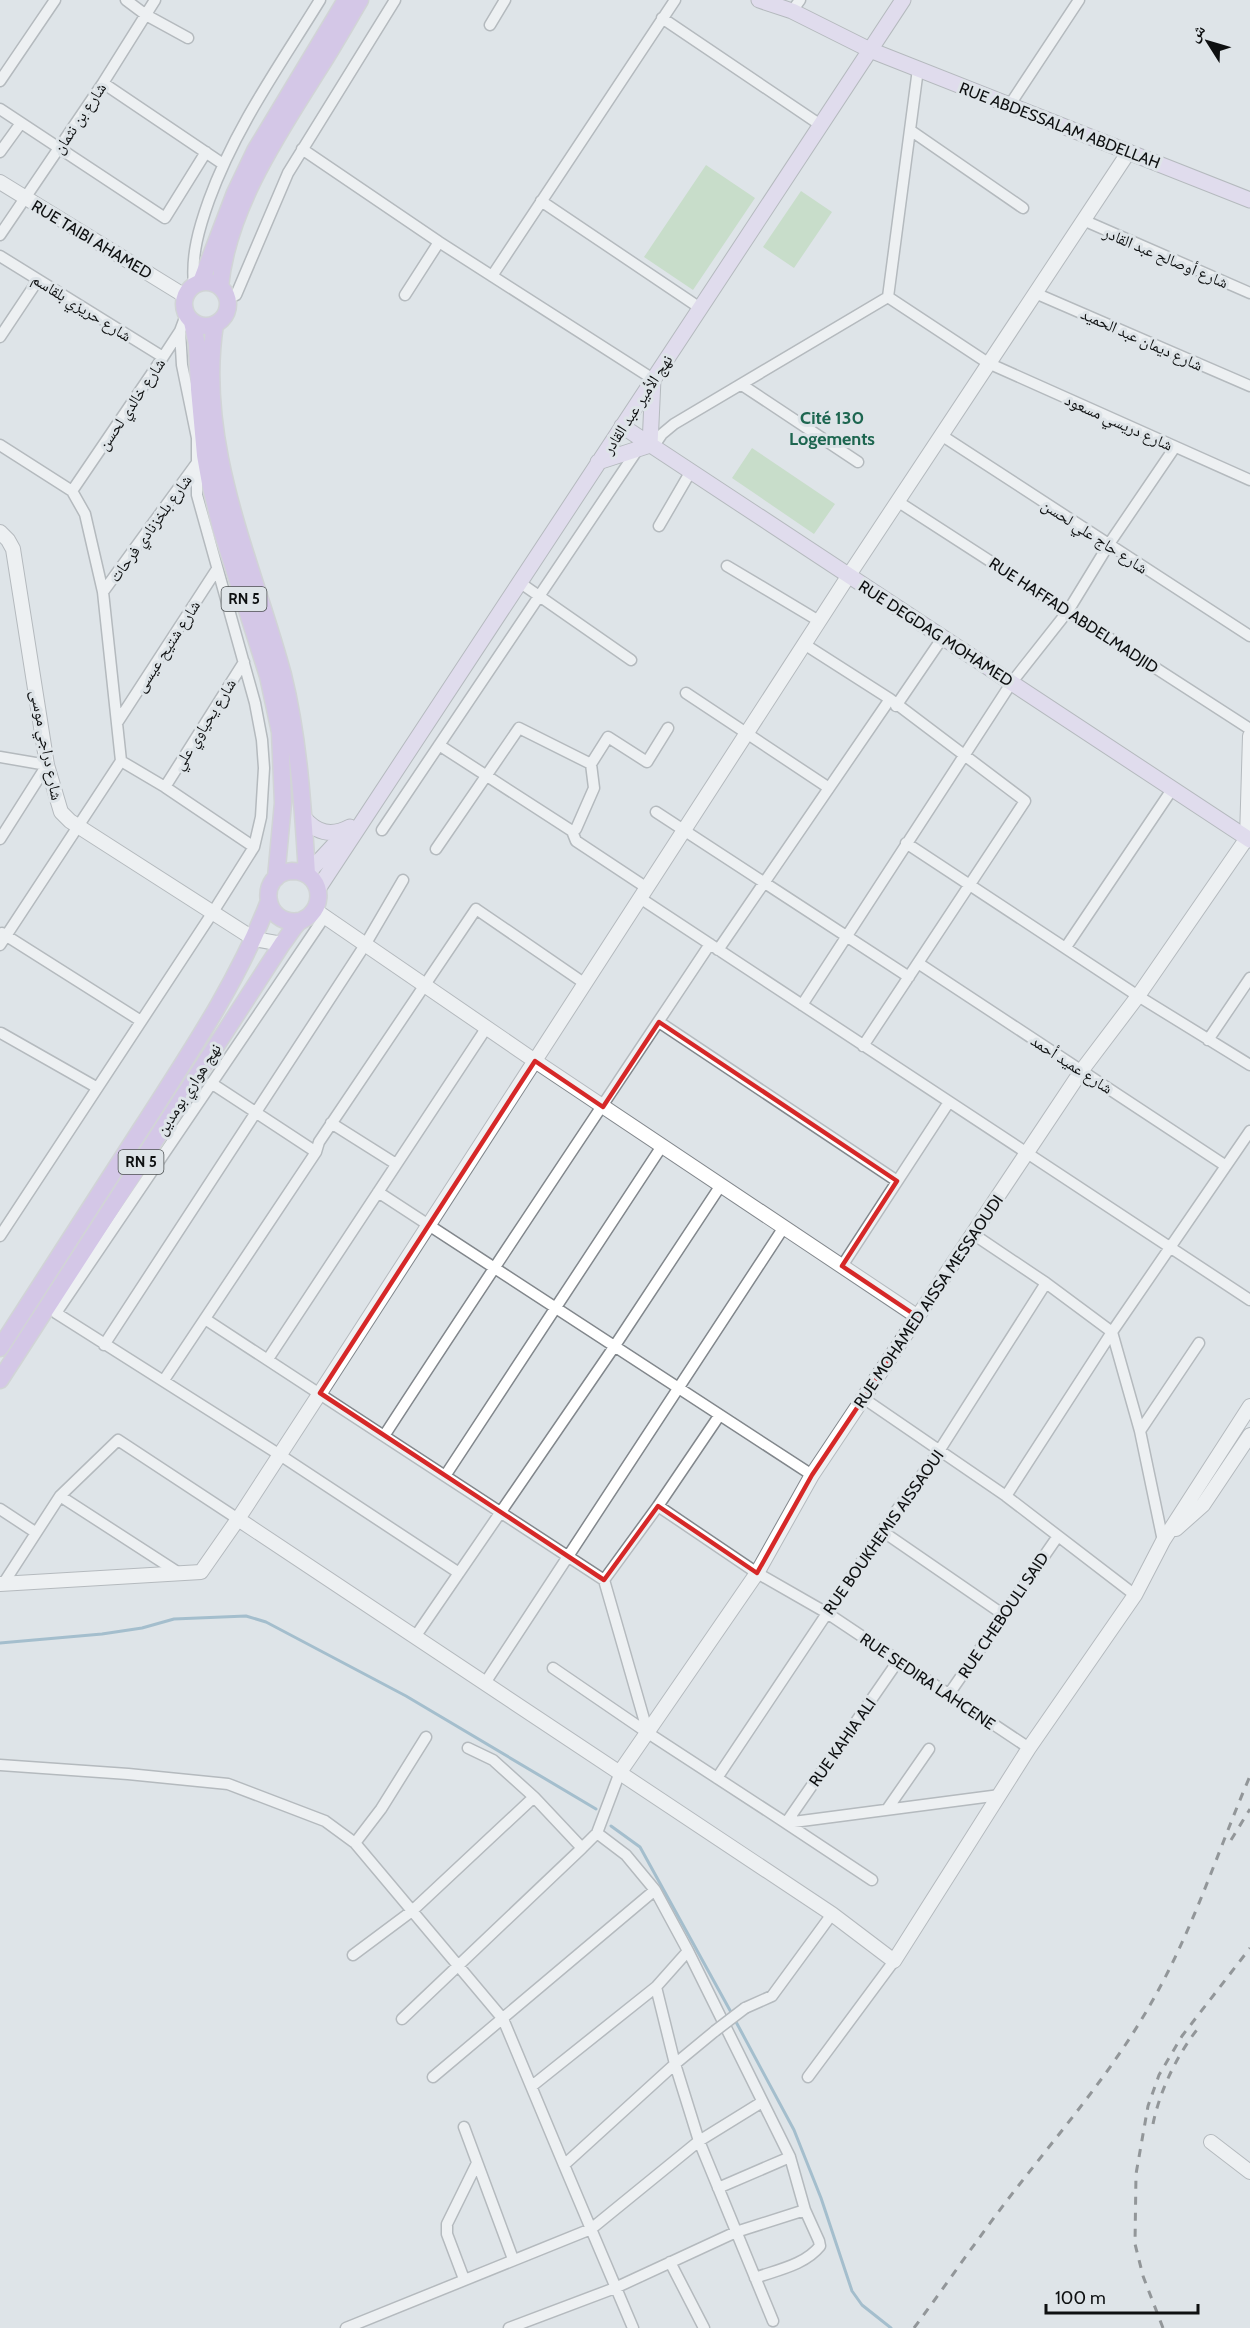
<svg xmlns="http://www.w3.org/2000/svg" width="1250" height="2328" font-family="Cabin,'Noto Naskh Arabic',sans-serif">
<rect width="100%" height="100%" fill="#dee4e8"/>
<path fill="#add5a7" d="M706,165L755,198L693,290L644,257Z
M801,191L832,212L794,268L763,247Z
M752,448L835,504L814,534L732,478Z"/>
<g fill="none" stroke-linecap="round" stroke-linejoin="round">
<path stroke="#5e91ad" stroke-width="3" d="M0,1643L102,1634L142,1628L174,1619L246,1616L266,1622L406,1696L596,1809
M611,1826L640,1847L732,2014
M735,2020L794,2130L821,2198L852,2291L862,2305L891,2328"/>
<defs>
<path id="minor" d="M126,0L146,15L188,38
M792,11L800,0
M662,18L822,126
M490,25L505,0
M0,81L55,0
M103,83L223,164
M1009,106L1079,0
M0,109L165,218L206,152
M910,130L1023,208
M302,149L439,242L653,379
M0,152L21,123
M541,201L700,308
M1083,220L1250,293
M0,235L103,83L155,0
M0,256L163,357
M492,276L675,0
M194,285C191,255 199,228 209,200C235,128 280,65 320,0
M1035,293L1250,386
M405,295L439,242
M888,297L988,363L1250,480
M888,297L918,69
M227,298L236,295L288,173L395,0
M0,337L38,280
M742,385L858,462
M941,435L1250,636
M0,445L72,491L85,514L103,592L121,761L0,945
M653,447L662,434L674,424L888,297
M72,491L163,357L180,331L186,315
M897,501L1250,729
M659,526L691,471
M727,566L819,621
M519,582L631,660
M103,592L196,464
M804,644L890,699L1025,801L863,1046
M686,693L829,788
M896,706L943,637
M117,723L217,569
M439,745L572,831L576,841L647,888
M0,757L47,765L0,839
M121,761L165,787L254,847
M165,787L244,662
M656,812L909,977
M382,830L638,449
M572,831L576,829L594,788L591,764L608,737L647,762L668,728
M906,843L1138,996L1250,1065
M436,849L519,728L591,764
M640,898L1250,1300
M325,916L56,1313L280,1455L459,1573
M2,933L141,1021
M1066,947L1173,788
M718,950L890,699
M918,963L1226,1166
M802,1005L1012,682L1068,611L1109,544L1175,447
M659,1022L897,1181
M1,1033L96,1087
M1208,1040L1250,978
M211,1083L316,1152
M331,1123L396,1164
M378,1192L812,1475
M973,1234L1046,1283L1112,1332L1140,1431L1163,1541
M0,1236L213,912L254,847L261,817L264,768L262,740L255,703L197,495V438L182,365L180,331
M842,1266L949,1102
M205,1319L604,1580L648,1733
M104,1345L365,945L403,880
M268,1359L487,1027
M164,1380L316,1152L319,1142L476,909L584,983
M863,1398L1006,1496L1135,1595
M1140,1431L1199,1343
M384,1436C491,1271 601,1108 710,944
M445,1476L662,1146
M60,1496L179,1573
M1006,1496L1112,1332L1250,1131
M658,1506L757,1573L827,1613L1029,1748
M0,1509L35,1532
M882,1531L1004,1615
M604,1580L658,1506L719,1416
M3,1584L60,1496L118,1440L238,1519
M415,1637L614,1347L721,1185
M553,1668L648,1733L786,1823L1000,1795
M485,1683L784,1227
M949,1694L1058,1536
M468,1748L493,1760L534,1797L582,1848L597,1833L626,1855L655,1890L688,1951L790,2157L805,2210L819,2241L820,2246C805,2265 777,2270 755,2278
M0,1765L128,1774L228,1784L325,1821L355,1843L503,2019L564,2165L675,2064L715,2031
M717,1778L882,1531L939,1451L1046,1283
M888,1808L929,1749
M597,1833L620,1772
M355,1843L381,1809L426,1737
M872,1880L786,1823L898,1661
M353,1955L412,1911L534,1797
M656,1987L675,2064L699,2141L773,2321
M745,2008L772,1996L832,1914
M402,2019L582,1848
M433,2077L655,1890
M808,2077L894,1961
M532,2086L656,1987L688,1951
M464,2127L513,2259
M564,2165L591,2229L699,2141L762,2102
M718,2188L790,2157
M670,2262L704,2328
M464,2279L447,2234V2224L477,2163
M346,2328L591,2229L633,2328
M509,2328L615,2288L736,2232L805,2210"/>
<path id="tertiary" d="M0,182L185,296
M0,532L8,540L13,549L47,765L61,812L70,821L254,939L282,944
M315,910L535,1061L918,1317
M238,1519L832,1914L894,1961L1029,1748L1135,1595L1163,1541L1250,1406
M1176,1529L1203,1505L1250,1435
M0,1584L201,1572L238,1519L320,1393L849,575L1128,153
M620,1772L757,1573L812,1475L1082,1070L1138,996L1247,838L1250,736
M1211,2142L1250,2172"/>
<path id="secondary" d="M759,0L792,11L870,50L1250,200
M622,426L1250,840
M598,462L650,445L653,379
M304,818C317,833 331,837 350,827
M307,874L345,833
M318,889L903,0"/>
<path id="primary" d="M184 304a22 22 0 1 1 44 0a22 22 0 1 1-44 0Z
M201,282L235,193L255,151L346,0
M220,287C227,209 279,132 320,67C334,45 347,22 360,0
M192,322L197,344L199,389L205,455L210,483L221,528L268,676L280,732L283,803L276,878
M215,324C196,446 252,560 283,675C299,739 303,808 307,874
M0,1348C48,1274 95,1200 143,1126C189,1054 238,982 269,901
M0,1380L282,944C288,937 293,927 299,922C303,919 308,918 311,914C320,905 321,890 313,880C308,874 300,871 292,871C257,873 262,927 300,921"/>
</defs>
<use href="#minor" stroke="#82878c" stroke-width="13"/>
<use href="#tertiary" stroke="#82878c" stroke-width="16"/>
<use href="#secondary" stroke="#82878c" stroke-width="17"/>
<use href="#primary" stroke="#c0c1c1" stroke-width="19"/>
<use href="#minor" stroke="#fff" stroke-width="10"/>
<use href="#tertiary" stroke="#fff" stroke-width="14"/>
<use href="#secondary" stroke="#e3d2f3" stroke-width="15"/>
<use href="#primary" stroke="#c8a4e7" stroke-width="16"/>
<path stroke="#36393a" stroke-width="3" stroke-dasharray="8 8" stroke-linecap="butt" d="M1231,1840L1250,1809
M1153,2124C1160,2090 1177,2055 1199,2027
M914,2328C949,2281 982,2232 1019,2185C1064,2127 1113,2070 1150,2005C1192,1933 1217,1853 1250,1776
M1163,2328L1143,2276L1135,2244L1136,2174L1148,2106L1159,2075L1182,2036L1250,1948"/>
<defs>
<path id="minor-bridge" d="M715,2031L745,2008"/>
</defs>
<use href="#minor-bridge" stroke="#82878c" stroke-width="13" stroke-linecap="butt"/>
<use href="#minor-bridge" stroke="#fff" stroke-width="10"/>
</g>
<path d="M0 0H1250V2328H0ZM659,1022L897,1181L842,1266L918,1317L812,1475L757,1573L658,1506L604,1580L320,1393L535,1061L603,1107Z" fill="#dee4e8" fill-opacity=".55" fill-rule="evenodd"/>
<path fill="none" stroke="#d62828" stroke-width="4.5" stroke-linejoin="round" d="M659,1022L897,1181L842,1266L918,1317L812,1475L757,1573L658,1506L604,1580L320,1393L535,1061L603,1107Z"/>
<g text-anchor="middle" stroke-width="6" stroke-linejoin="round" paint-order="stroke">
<g fill="#dee4e8" stroke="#4c5052" stroke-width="1.5">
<rect x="221.5" y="587" width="45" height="24" rx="4.5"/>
<rect x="118.5" y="1150" width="45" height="24" rx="4.5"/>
</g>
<g font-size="15" font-weight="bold" fill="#0e1011">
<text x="244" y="604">RN 5</text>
<text x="141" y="1167">RN 5</text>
</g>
<g font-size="16" fill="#0e1011" stroke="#dee4e8">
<text transform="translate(79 118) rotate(-56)" y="6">شارع بن نثمان</text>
<text transform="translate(1060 125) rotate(21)" y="6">RUE ABDESSALAM ABDELLAH</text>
<text transform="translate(92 239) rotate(31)" y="6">RUE TAIBI AHAMED</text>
<text transform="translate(1166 257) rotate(23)" y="6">شارع أوصالح عبد القادر</text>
<text transform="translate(82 307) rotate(32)" y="6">شارع حريزي بلقاسم</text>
<text transform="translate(1142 339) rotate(24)" y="6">شارع ديمان عبد الحميد</text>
<text transform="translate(131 404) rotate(-56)" y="6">شارع خالدي لحسن</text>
<text transform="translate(637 404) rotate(-57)" y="6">نهج الأمير عبد القادر</text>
<text transform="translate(1119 422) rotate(24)" y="6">شارع دريسي مسعود</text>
<text transform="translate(150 528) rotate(-54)" y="6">شارع بلخزنادي فرحات</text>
<text transform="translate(1095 536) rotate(33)" y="6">شارع حاج علي لحسن</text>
<text transform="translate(1074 615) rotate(33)" y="6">RUE HAFFAD ABDELMADJID</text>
<text transform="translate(936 633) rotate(33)" y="6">RUE DEGDAG MOHAMED</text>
<text transform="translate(167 646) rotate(-57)" y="6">شارع شتيح عيسى</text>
<text transform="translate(204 724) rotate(-58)" y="6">شارع يحياوي علي</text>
<text transform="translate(47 745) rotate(79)" y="6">شارع دراجي موسى</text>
<text transform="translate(1072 1064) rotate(33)" y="6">شارع عميد أحمد</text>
<text transform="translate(188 1089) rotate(-57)" y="6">نهج هواري بومدين</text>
<text transform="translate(928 1301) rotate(-56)" y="6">RUE MOHAMED AISSA MESSAOUDI</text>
<text transform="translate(883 1532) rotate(-55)" y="6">RUE BOUKHEMIS AISSAOUI</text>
<text transform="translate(1003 1615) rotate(-56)" y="6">RUE CHEBOULI SAID</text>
<text transform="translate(928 1681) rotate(34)" y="6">RUE SEDIRA LAHCENE</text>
<text transform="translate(842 1742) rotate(-55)" y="6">RUE KAHIA ALI</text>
</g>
<g font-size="18" font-weight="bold" fill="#1d6650" stroke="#dee4e8">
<text x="832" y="424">Cité 130<tspan x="832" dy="21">Logements</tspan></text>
</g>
</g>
<g transform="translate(1208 42) rotate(307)" stroke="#dee4e8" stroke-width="4.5" paint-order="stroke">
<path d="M0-4.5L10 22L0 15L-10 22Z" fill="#0e1011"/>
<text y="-9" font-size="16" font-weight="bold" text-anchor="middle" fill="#0e1011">ش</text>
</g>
<path d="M1046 2304v9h152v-9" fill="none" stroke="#0e1011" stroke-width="3"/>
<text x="1055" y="2304" font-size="18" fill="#0e1011" stroke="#dee4e8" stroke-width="4.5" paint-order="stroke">100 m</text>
</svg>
